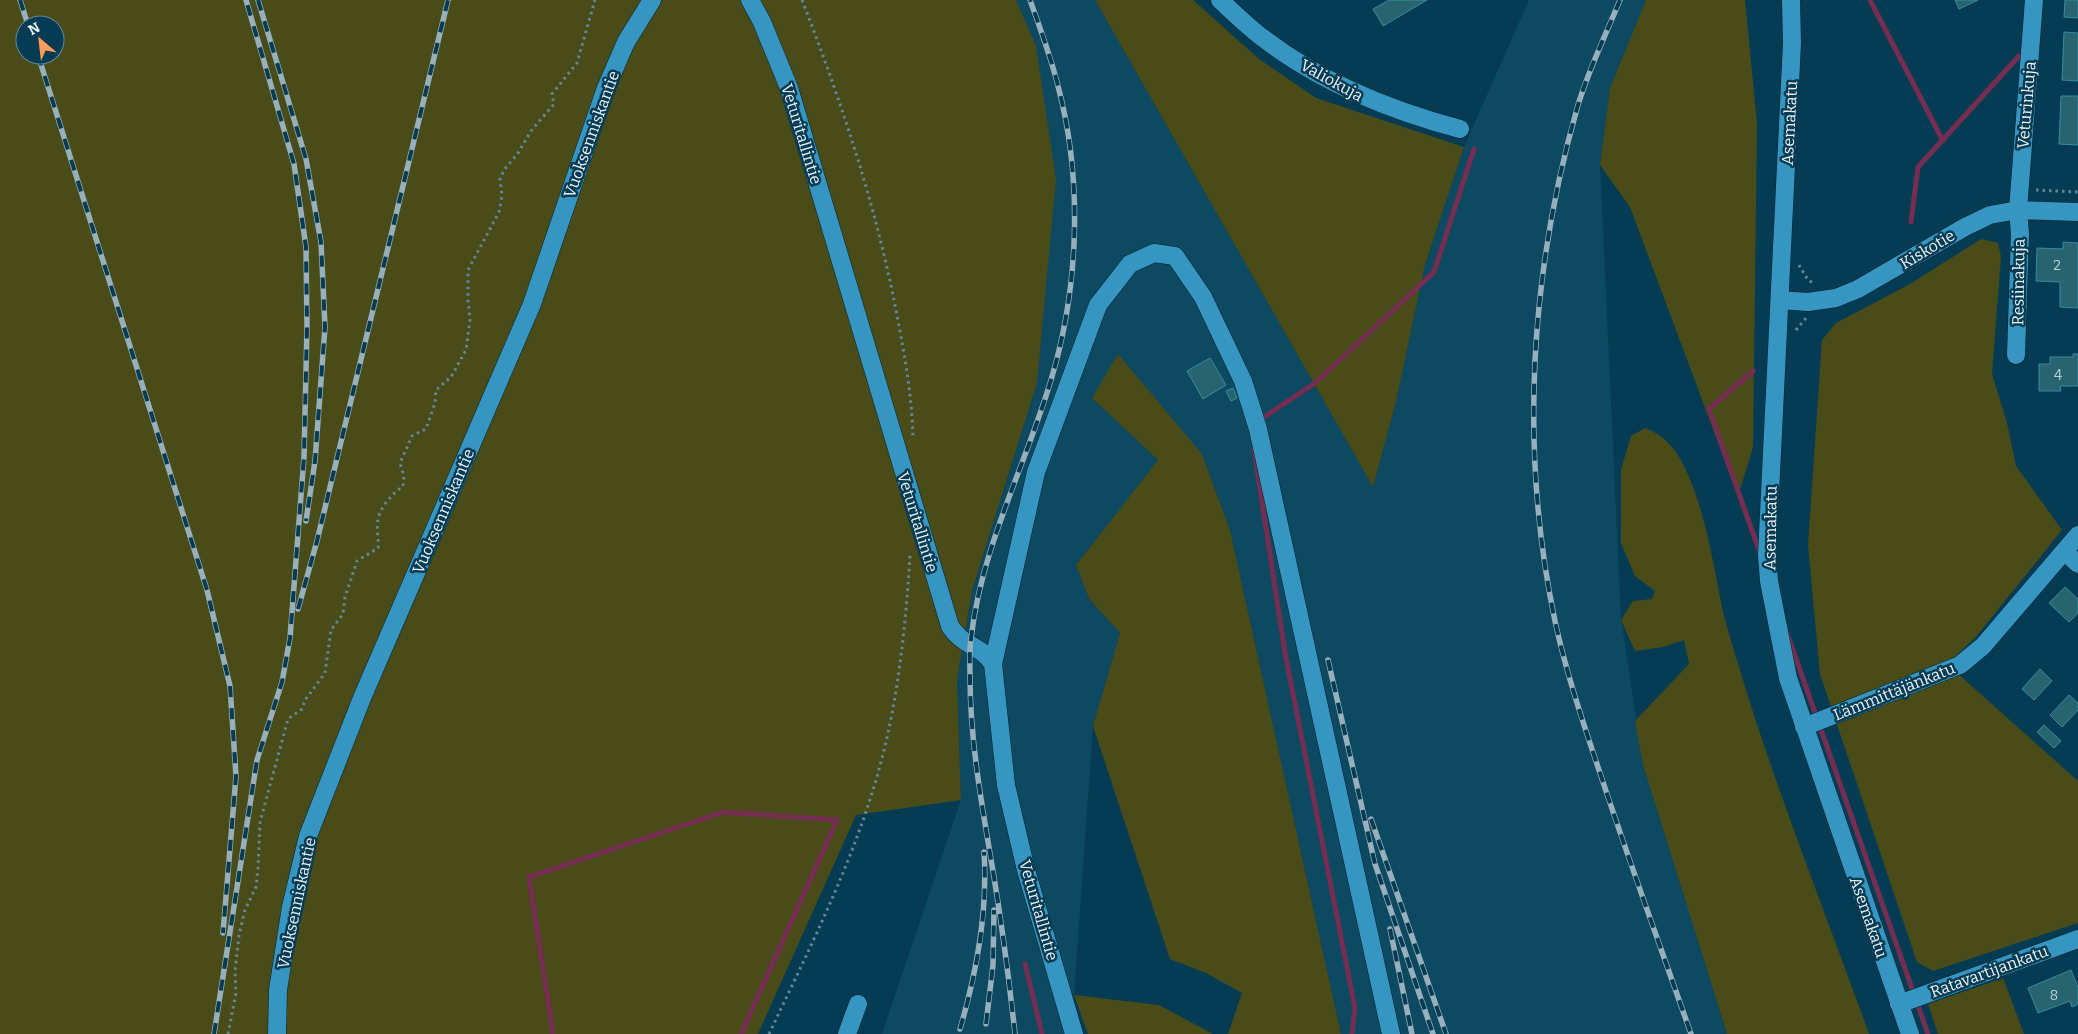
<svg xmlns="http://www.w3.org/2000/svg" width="2078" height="1034" font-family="Bitter,serif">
<rect width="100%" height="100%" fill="#063c53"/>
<path fill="#0e4962" d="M1016,0H1095L1373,487L1396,402L1425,265L1464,147L1529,0H1646L1610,88L1600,165L1621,619L1643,765L1727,1034H1341L1230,530L1202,454L1092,398L1158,460L1076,565L1089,599L1120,633L1093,726L1074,995V1034H882L961,800L957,680L972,592L1037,383L1036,46Z"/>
<path fill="#494c19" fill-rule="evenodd" d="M0,0H1016L1036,46L1056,179L1037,383L972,591L957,680L961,800L856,815L758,1034H0ZM25,25H55V55H25Z
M1095,0H1193L1259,59L1316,98L1464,147L1425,265L1396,402L1373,487Z
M1646,0H1745L1757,123L1753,447L1738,496L1630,207L1600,165L1610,88Z
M1981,239L1998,243L2001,257L1992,374L2007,423L2016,466L2062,530L1975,638L1947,664L2078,781V923L1933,971L1917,962L1820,674L1808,545L1822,340L1836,323L1910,284Z
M1118,354L1202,454L1230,530L1341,1034H1228L1242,993L1206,973L1170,959L1093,726L1120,633L1089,599L1076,565L1158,460L1092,398Z
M1645,428C1664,435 1675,448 1684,466C1706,511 1713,564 1723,612C1728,633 1735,653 1741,674C1778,795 1826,914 1869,1034H1727L1643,765L1635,721L1689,664L1684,640L1663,647L1635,651L1621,620L1633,601L1652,599L1655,591L1635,576L1621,543V470L1631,436Z
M2003,978L2024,1034H1938L1928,1004Z
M1074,995L1159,1005L1213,1034H1088Z"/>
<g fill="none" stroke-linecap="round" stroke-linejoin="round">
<path stroke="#752e51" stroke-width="5" d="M1870,0L1943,141
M1911,222L1918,167L2019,56
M1753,371L1709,409L1761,556
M1260,423L1264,417L1315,383L1434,272L1474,149
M1254,449L1285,653L1355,1008L1352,1034
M1787,633L1928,1034
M1025,964L1042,1034
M553,1034L529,877L723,812L837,820L741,1034"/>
</g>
<path fill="#276470" stroke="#338d9e" d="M1389,0H1427L1383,26L1373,9Z
M1955,0H1978L1959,9Z
M2065,0H2078V18L2064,17Z
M2064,32L2078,33V81L2062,80Z
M2061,96H2078V145L2059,144Z
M2063,242L2078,243V308L2060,307V282L2036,281L2037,248L2063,249Z
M2073,354H2078V386H2060L2061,391H2039V364H2050V357H2073Z
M1210,358L1226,385L1203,399L1187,371Z
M1233,388L1237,398L1231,401L1226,391Z
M2065,587L2078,599V613L2069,622L2049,603Z
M2040,669L2052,681L2034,700L2022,689Z
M2069,695L2078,703V710L2062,727L2050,715Z
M2044,725L2061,741L2054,748L2037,732Z
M2071,970L2078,987V1004L2072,1007L2070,1001L2038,1013L2028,988Z"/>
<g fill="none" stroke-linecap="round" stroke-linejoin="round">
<defs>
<path id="minor" d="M750,0L762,22L789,88L950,626C962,646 981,645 993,664L1006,785L1026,870L1074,1034
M1220,0C1234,13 1248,27 1263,38C1321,83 1389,110 1460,129
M1791,0L1792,43L1767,555L1769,581L1788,678L1910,1034
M1780,300L1808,302L1836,298L1858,289L1965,227L1990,215L2018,210L2078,212
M2016,355L2020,234L2018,210L2034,0
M2064,551L2078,564
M993,664L1036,472L1098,305L1130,264L1154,253L1175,256L1203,297L1243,381L1258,429L1391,1034
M1804,727L1960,665L1983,646L2078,535
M1899,1004L2078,939
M277,1034L278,990L291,907L308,836L362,698L532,304L606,88L626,42L652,0
M847,1034L858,1004"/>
</defs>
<use href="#minor" stroke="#04222f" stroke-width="19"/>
<path stroke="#638796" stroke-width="3" stroke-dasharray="2.5 4" stroke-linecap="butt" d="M802,0C840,98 873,197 894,300C903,346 912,392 913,439
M2036,190L2078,192
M1799,265L1808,280L1815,284
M1796,330L1806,318
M228,1034L236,993L235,971L239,935L245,910L256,887L258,869L260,822L288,719L302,709L305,700L325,673L331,630L343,614L345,597L357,561L378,548C379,539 376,529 378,520C380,506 393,494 403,486L404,476L400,463L412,436L426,429L435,403L436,390L451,377L466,350L470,320L468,299V270L499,212L502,196L500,179L504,170L518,153L531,131L554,104L552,94L577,63L595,0
M769,1034C813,941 861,847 885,746C900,683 906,619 910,555"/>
<use href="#minor" stroke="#3796c1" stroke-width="18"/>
<defs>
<path id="rail" d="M20,0L28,25
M258,0L306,159L321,242L325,327L315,461L306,521
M1620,0C1606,34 1589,69 1578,105C1530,272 1519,450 1555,621C1567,677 1586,731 1604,785C1632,869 1662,951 1691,1034
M38,55L207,590L230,686L236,776L223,933
M298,609L317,541L448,0
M1328,660L1375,864L1433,1034
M1371,819L1446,1034
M1390,929L1412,1034
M986,1024L993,965L994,910
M960,1029C977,971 988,912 984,852
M214,1034L257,760L282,682L290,638L304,457L307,327L306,247L294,164L246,0
M1015,1034C1009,979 1002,925 993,871C982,806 970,742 970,676C970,664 969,651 971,639C981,548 1025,467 1051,380C1079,287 1083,180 1058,86C1051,57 1040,28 1030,0"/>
</defs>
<use href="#rail" stroke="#97b0bb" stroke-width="5.5"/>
<use href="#rail" stroke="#063c53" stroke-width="4" stroke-dasharray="11" stroke-linecap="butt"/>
</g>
<g text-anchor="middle" stroke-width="5" stroke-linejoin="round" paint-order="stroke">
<g font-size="14" fill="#bbd0d7">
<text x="2057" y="270">2</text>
<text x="2058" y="380">4</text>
<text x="2054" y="1000">8</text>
</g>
<g font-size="16" fill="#ecf4f9" stroke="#063c53">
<text transform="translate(1332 80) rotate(29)" y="6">Valiokuja</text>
<text transform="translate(2026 105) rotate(-85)" y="6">Veturinkuja</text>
<text transform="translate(1789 123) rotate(-87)" y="6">Asemakatu</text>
<text transform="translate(591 134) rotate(-70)" y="6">Vuoksenniskantie</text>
<text transform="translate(802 134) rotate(73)" y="6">Veturitallintie</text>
<text transform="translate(1927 249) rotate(-31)" y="6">Kiskotie</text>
<text transform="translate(2018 282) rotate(-89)" y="6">Resiinakuja</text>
<text transform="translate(443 511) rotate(-67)" y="6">Vuoksenniskantie</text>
<text transform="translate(918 522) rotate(73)" y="6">Veturitallintie</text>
<text transform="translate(1770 528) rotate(-89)" y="6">Asemakatu</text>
<text transform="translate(1894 691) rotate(-22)" y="6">Lämmittäjänkatu</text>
<text transform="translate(296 903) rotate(-78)" y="6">Vuoksenniskantie</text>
<text transform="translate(1039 910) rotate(74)" y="6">Veturitallintie</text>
<text transform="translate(1869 917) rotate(71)" y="6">Asemakatu</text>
<text transform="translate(1989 971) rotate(-20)" y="6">Ratavartijankatu</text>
</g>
</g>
<g transform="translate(40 40) rotate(332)"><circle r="24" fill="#063c53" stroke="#628695"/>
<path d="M0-4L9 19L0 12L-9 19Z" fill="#ff9b5a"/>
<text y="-8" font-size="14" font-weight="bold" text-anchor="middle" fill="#ecf4f9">N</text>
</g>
</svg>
